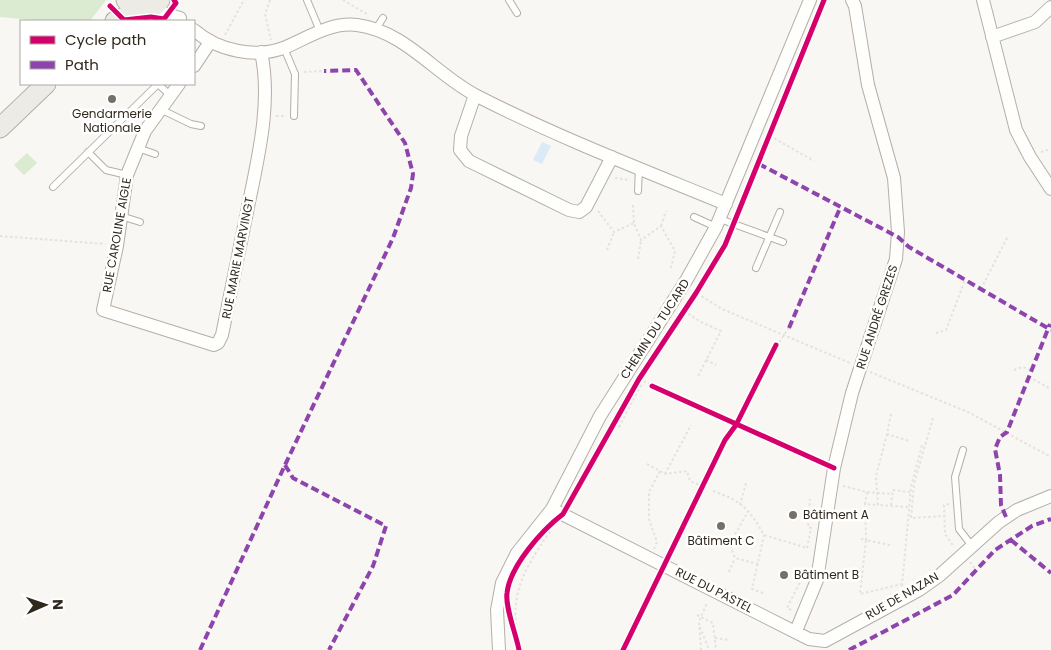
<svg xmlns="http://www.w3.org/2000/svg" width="1051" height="650" font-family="Poppins,sans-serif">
<rect width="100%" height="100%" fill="#f9f7f4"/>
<path fill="#daebd2" d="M0,0H106L90,21H42L0,17Z
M27,153L37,163L24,175L14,165Z"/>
<path fill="#daeaf7" d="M542,142L551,146L542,164L533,160Z"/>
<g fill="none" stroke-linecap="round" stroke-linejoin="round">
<defs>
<path id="lane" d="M307,0L320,31
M509,0L517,13
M375,30L383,18
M284,48L295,74L294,116
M160,109L191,124L201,126
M138,148L155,154
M88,152L106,170L127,175
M53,187L158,84L170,95
M638,191L639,168
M121,216L140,222
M694,217L716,227
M720,219L783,242
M756,268L780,212
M963,450L955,477L959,529L972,546"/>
<path id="street" d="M983,0L1016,130L1030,157L1051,189
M150,9L180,18
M194,30C218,51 256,59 286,47C309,37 331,22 357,25C405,31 436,75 477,96C557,137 643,170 726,204
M992,37L1035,22L1051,7
M194,66L210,42
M179,84L145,131L127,175L117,246L103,310L214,345L218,343L222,335C231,292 239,250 248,207C258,158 272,102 261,52
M475,95L461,136L460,150L469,161L569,210L579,212L586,207L612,157
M552,509L809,639L825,641L919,590L940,575L999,522L1017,510L1051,496
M796,631L817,580L834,468L852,393L896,259L898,232L894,178L868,85L855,6L852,0
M499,650L497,610L502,583L517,553L552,509L600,416L687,279L716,227L810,0"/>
<path id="primary" d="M126,0C135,12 151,13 160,0
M115,21L141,10
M0,128L46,84"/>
</defs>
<use href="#lane" stroke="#b4afa8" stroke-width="8"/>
<use href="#street" stroke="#b4afa8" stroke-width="14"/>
<use href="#primary" stroke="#b5b0a4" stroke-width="21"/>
<path stroke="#e3e2e0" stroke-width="2" stroke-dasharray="2.5 2.5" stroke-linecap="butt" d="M270,0L265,14L271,40
M343,0L367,14
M225,35L244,0
M304,72L324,71
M136,85L137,84
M276,116H286
M770,136L814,161
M1041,152L1051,149
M615,178L630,180
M633,205L634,223
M598,211L614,232L634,223L641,240L661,226L675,251L671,268
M661,226L666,211
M0,236L105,244
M607,250L614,232
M638,259L641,240
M981,289L1008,236
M693,291L722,309L850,363
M684,311L701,322L721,331L697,378
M1050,324L1051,323
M936,333L946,330L965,280
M706,360L716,365
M1014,370L1022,367L1032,370
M870,372L968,412L1051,457
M1029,377L1051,389
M639,379L823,463
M891,414L887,434L909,441
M933,418L914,484L911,518L944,516
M613,424L622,428
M619,427L641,385L637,383
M887,434L876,476L878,505L908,507
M647,464L660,471L649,492V519L657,542L654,549
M660,471L665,474L687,471L690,481L702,486
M665,474L691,425
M843,486L867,492L892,494
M713,491C742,501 749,509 764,535L807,548
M867,492L865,504L878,505
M949,504L944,505L945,534L954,547
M740,505L746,483
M891,505L893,490L910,492
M861,539L866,540L865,504
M728,541L735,558L758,564
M730,543L749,510
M890,545L866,540L860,594L902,584
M807,548L811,528L808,527L810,499
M669,555L725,440C750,405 763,363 789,328
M970,562L976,570
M729,572L735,558
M902,586L911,487L922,445H921
M763,593L752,589L764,535
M791,610L787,608L801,580L798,579
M697,615L713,623L716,650
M700,627L709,650
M715,638L729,640
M519,650C509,595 520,575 551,530
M623,650L659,575
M701,650L699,621L707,603"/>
<use href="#lane" stroke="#fefefd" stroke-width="6"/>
<use href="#street" stroke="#fefefd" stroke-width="12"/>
<use href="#primary" stroke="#edebe5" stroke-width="19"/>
<path stroke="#8e44ad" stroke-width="4" stroke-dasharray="8 4" stroke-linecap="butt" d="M759,164L898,237L909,247L1051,330
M789,328L840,208
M285,465L293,478L386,526L373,566L329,650
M1006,517L1001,505L1000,475L995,449L1000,437L1007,432L1050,324
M1011,540L1051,573
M200,650L285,465L393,238L411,188L413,174L405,143L356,70L324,71
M849,650L953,595L995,550L1032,526L1051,519"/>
<defs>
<path id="cycleway" d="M110,6L124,20L151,17L164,19L176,3L174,0
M652,386L834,468
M519,650C516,634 505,607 507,593C510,566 542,530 563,514L639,379L696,293L725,245L824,0
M623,650L725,440L736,425L776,345"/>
</defs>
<use href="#cycleway" stroke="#fff" stroke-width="8"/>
<use href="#cycleway" stroke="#d6006c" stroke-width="5"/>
</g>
<g fill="#767068" stroke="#fff" stroke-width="2">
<circle cx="112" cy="99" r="5"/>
<circle cx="793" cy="515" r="5"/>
<circle cx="721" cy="526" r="5"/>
<circle cx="784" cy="575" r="5"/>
</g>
<g text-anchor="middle" stroke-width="5" stroke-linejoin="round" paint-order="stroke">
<g font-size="12" fill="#30281c" stroke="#fff">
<text x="112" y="118">Gendarmerie<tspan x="112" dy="14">Nationale</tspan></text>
<text x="803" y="519" text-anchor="start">Bâtiment A</text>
<text x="721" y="545">Bâtiment C</text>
<text x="794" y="579" text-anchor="start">Bâtiment B</text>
</g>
<g font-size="12" fill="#30281c" stroke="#fff">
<text transform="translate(117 235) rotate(-80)" y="4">RUE CAROLINE AIGLE</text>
<text transform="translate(238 258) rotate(-79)" y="4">RUE MARIE MARVINGT</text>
<text transform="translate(877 317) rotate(-72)" y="4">RUE ANDRÉ GREZES</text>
<text transform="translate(655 329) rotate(-57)" y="4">CHEMIN DU TUCARD</text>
<text transform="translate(714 590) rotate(27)" y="4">RUE DU PASTEL</text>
<text transform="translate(902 596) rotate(-30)" y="4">RUE DE NAZAN</text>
</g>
</g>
<rect x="20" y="20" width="175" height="65" fill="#ffffff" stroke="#aca9a4"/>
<rect x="30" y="36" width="25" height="8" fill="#d6006c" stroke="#aca9a4"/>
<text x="65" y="45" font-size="15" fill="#30281c">Cycle path</text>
<rect x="30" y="61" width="25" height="8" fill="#8e44ad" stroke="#aca9a4"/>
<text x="65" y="70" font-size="15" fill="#30281c">Path</text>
<g transform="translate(45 605) rotate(88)" stroke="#ffffff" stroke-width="4" paint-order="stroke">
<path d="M0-4L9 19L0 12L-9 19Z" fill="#30281c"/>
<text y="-8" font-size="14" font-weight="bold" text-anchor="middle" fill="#30281c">N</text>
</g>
</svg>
